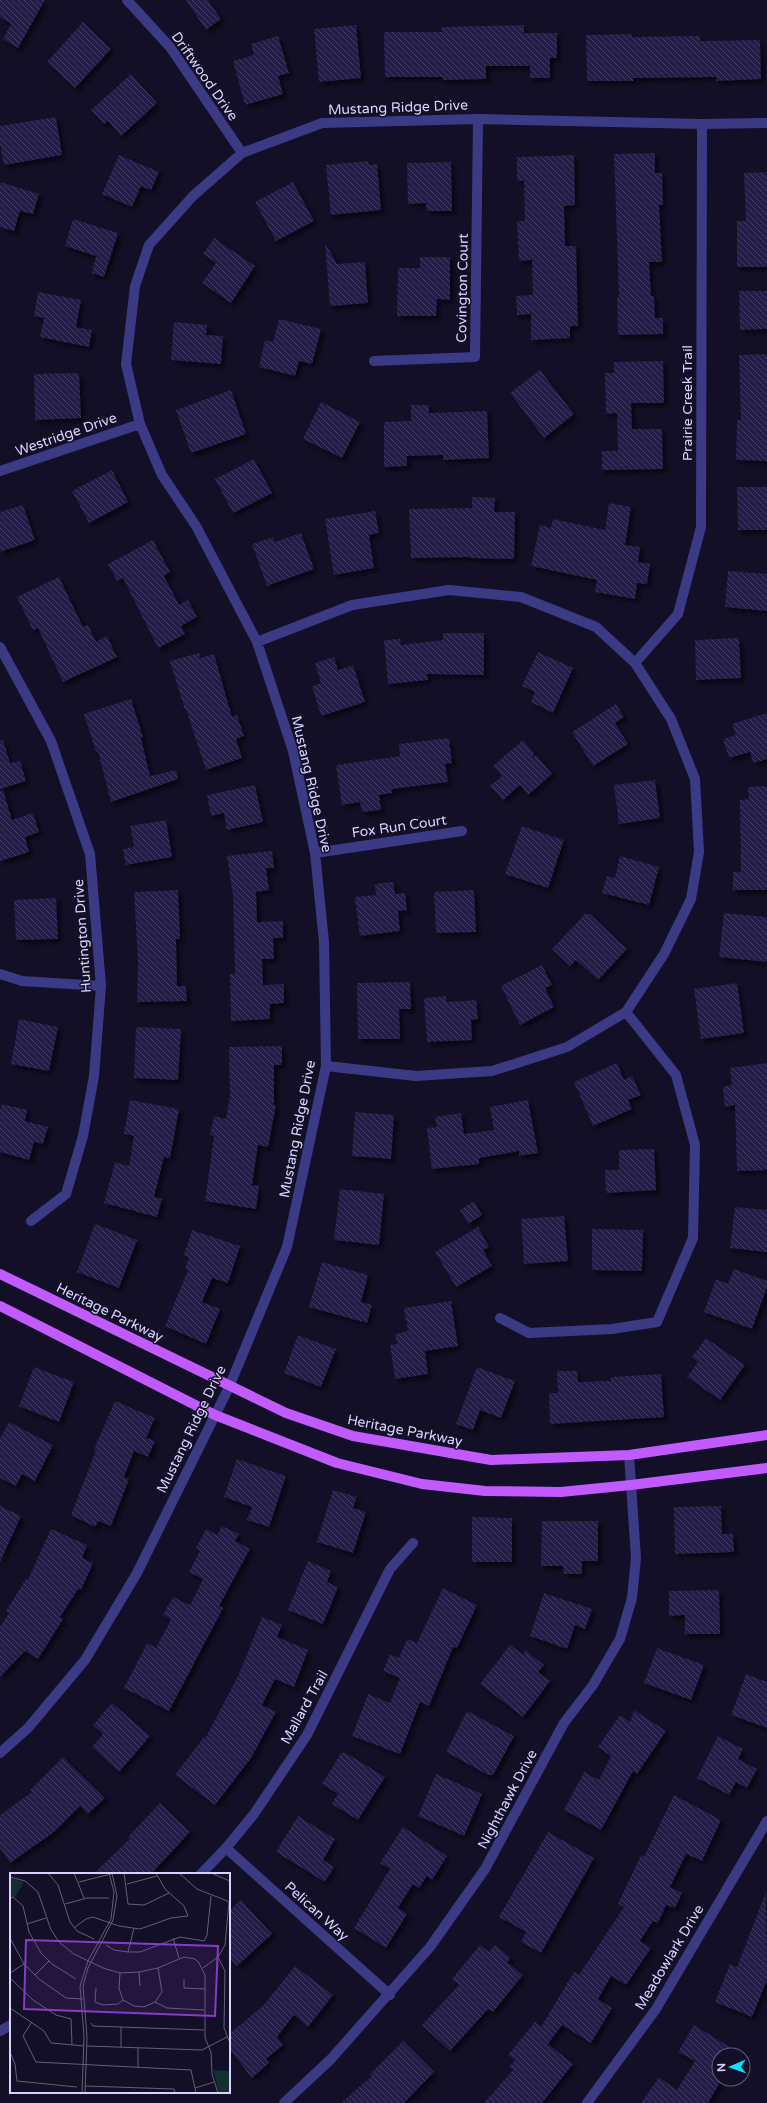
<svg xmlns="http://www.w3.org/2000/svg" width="767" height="2103" font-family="'Varela Round',sans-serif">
<defs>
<pattern id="building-back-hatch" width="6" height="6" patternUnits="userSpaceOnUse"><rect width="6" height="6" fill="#241b47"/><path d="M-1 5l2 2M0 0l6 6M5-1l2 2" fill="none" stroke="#433b63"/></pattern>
<filter id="shadow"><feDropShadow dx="3.5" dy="3.5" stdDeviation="2" flood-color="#0009"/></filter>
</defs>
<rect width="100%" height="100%" fill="#130f26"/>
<path fill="url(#building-back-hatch)" filter="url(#shadow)" d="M0,0H45L18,48L3,39L11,24L0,17Z
M186,0H208L221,19L206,30Z
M83,22L111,49L75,88L47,62Z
M356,25L361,78L319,82L314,29Z
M524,25V33H557V58H550V78H530V66H486V79L443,80V77H385L384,32H442V27Z
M632,34V37L700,36V41L760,40L761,79L716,81V77L633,78V81H587L586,35Z
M278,36L289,73L278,76L283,94L245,105L233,61L254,55L251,44Z
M131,74L157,103L121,136L108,121L104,124L91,110Z
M56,117L62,155L4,165L0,144V126Z
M655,153V173H662L663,205H659L662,262H649L651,296H654L655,318H663V334L618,335L617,297H619L614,154Z
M119,155L159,172L151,190L141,186L132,207L102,194Z
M574,155L575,205L564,206L565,246H576L578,326H570V338L531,340V314L517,315L516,296L533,295L532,260L519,261L517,221H525L524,181H517V157Z
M368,161L369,165L377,164L381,210L331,215L326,165Z
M451,162L452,211H427L426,203L408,204L407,163Z
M767,172V267H737V221H746L744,173Z
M0,182L39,194L33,214L20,211L14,231L0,227Z
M293,182L314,221L276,241L255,202Z
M73,219L118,233L104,277L92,273L96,256L65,246Z
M214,238L255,266L231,303L202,283L216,263L203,254Z
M325,243L337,264L365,262L368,303L330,306Z
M420,257H450V300L437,299L436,316H397L398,268H420Z
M739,291H767V329L740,330Z
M38,292L81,300L76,327L92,330L89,347L40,337L44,318L34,316Z
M279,319L321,329L312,364L299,361L295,376L259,367L265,340L273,342Z
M174,322L207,325L206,335L223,336L221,364L171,360Z
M767,354V461L736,460L737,420H741L739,355Z
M663,361L664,403H631L632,429H662L663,469L602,470V451H618L617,413L606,414L605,373H614V362Z
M540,370L574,414L544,438L510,393Z
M79,373L81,418L35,420L34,374Z
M231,390L246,434L191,453L176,410Z
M321,402L360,422L342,458L303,439Z
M411,405H429V413L487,411L489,458L443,460V455L407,456V466L384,467V422L411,421Z
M254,459L272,493L233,513L215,479Z
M112,470L128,502L89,523L72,491Z
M737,487H767V530H738Z
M472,497L495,498L494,512H515L514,559L470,558V557L411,558L409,509L472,508Z
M609,503L631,507L625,545L640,547L638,562L650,564L647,584L637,583L635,599L595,592L597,580L531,566L540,525L551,528L553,519L605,530Z
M23,505L35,540L0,552V512Z
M375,511L379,533L369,535L374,568L334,575L325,519Z
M301,533L314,569L267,586L252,544L273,537L275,542Z
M153,540L170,572L164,576L179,605L188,600L197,617L181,626L185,634L158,648L123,578L117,581L108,564Z
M728,571L767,574V611L725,607Z
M59,577L83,627L88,625L96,642L107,636L117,657L63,682L38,628L33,630L17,597Z
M443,633H484V675L427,674L428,680L388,684L384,640L400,639L401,645L443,640Z
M739,638L741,678L696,680L695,640Z
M538,652L573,668L553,713L531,702L535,692L522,686Z
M199,653L200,658L214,654L232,717L237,715L244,736L236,739L242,758L206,770L186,709L185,710L170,661Z
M334,657L338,670L353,665L365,702L321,716L312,686L321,683L315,663Z
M131,699L143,737L141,738L150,776L176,770L178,779L111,802L98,751L96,752L84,714Z
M616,704L624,717L615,723L628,744L593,766L572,732Z
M767,713V759L753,763L750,752L729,758L723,739L736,735L732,724Z
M449,738L452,763L445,764L448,782L392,789V793L379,795L381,810L362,812L360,802L342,805L336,765L400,756L399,744Z
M0,740H3L10,763L20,761L26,781L0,789Z
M523,740L534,753L532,758L536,755L552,774L528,795L520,785L503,800L490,786L502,776L493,766Z
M655,780L660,818L619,824L614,785Z
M255,785L263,822L227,830L224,813L211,816L207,795Z
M767,786V890H733V872H741L740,800L749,799L748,787Z
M3,790L12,820L33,813L39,832L25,837L29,852L0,861V791Z
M166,820L172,857L126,865L123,849L134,847L130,826Z
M522,826L564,840L548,888L505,874Z
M272,851L274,868H266L269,890L256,892L257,922L283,921V938H273L274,959H262L263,985L284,984V1003L270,1004V1019L231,1021L230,974H235L233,895L227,856Z
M620,856L659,867L649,905L602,893L607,876L615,878Z
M393,882L395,894L405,893L407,910L398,911L400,931L360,936L355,897L376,895L375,884Z
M178,890L180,939H176L177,986H186L187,1001L137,1002L138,962L134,892Z
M474,890L476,932L436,933L434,892Z
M56,898L58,939L16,940L14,900Z
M724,913L767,917V962L719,957Z
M585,914H590L627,949L598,980L576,960L570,966L552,949Z
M542,965L552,985L545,988L554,1007L520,1025L501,986Z
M410,982L411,1009H399L400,1039H358L357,983Z
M737,983L744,1033L701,1039L694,989Z
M446,996L447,1002L476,1000L478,1019L471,1020L472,1040L427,1042L424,998Z
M19,1019L58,1027L49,1071L11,1064Z
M136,1027L181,1029L178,1080L134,1078Z
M282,1046V1065H274V1105H276L268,1147L258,1145L252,1185L259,1186L256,1209L205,1201L214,1136L210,1135L214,1116L226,1119L230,1097L229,1047Z
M617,1063L624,1080L632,1076L641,1095L628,1100L632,1109L593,1126L574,1082Z
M767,1063V1170L737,1171L735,1105L725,1107L723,1087L732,1085L730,1068Z
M130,1100L179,1109L170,1158L164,1157L154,1197L162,1199L157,1217L104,1203L115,1162L129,1166L134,1136L124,1134Z
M528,1100L538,1153L519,1156V1151L479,1158V1164L432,1169L427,1128L437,1127L435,1117L461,1113L464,1134L494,1130L490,1107Z
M2,1104L27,1110L25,1121L48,1127L43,1144L34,1142L29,1160L0,1152V1111Z
M355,1112L394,1115L391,1159L352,1156Z
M654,1149L656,1190L606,1193L605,1170H619V1150Z
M340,1189L384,1194L379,1245L334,1240Z
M474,1201L482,1215L468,1224L460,1210Z
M735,1207L767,1210V1252L730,1248Z
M564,1216L568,1261L524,1264L521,1219Z
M95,1224L137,1240L119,1288L77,1272Z
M478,1227L489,1247L483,1250L492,1266L456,1287L435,1252Z
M592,1229L643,1230L642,1271L592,1270Z
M192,1230L240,1246L228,1283L212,1278L202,1302L220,1309L206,1344L165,1326L188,1270L185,1269L189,1257L184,1255Z
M322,1262L368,1275L361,1302L372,1305L367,1323L309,1307Z
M734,1269L767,1281V1287L752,1329L704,1312L716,1279L728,1284Z
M451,1301L458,1346L425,1351L428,1374L395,1379L390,1345L397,1344L395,1334L408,1331L404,1308Z
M298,1335L336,1349L321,1387L284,1373Z
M706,1338L745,1365L720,1400L687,1377L698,1362L692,1357Z
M34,1367L74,1382L59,1422L19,1406Z
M477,1367L515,1381L501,1418L480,1410L473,1430L456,1424Z
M557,1371H577L578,1382L611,1381V1377L661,1374L664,1417L550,1424L549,1393H558Z
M115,1401L155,1418L146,1438L155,1441L148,1457L134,1451L124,1477L129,1479L111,1526L98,1521L95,1527L71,1515L96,1450L94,1449Z
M9,1422L53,1445L35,1481L22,1474L16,1486L0,1478V1439Z
M237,1459L286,1476L269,1527L247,1520L252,1507L224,1497Z
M333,1490L357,1497L353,1508L366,1512L353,1553L317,1542Z
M0,1506L21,1516L0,1562Z
M721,1506L722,1534H733L734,1552L675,1554L674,1507Z
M472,1517L512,1518V1562H472Z
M542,1521H598V1561H582V1574H564L563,1566H541Z
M222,1526L239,1534L235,1541L250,1549L219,1606L223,1608L169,1711L124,1688L147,1643L156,1648L171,1619L163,1615L173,1597L190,1605L203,1579L189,1572L200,1551L196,1548L206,1529L217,1535Z
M51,1529L87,1545L82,1558L93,1563L81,1590L78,1589L60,1617L63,1619L38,1659L25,1651L0,1677V1627L9,1613L6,1611L26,1579L28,1580Z
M308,1561L331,1571L327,1582L338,1587L323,1624L288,1610Z
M443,1588L477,1605L457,1648L453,1647L429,1706L420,1702L400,1754L352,1736L368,1694L390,1703L400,1678L383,1671L390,1654L399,1658L407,1639L417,1643Z
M719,1590L720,1634H685V1615L669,1616V1591Z
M544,1593L592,1609L585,1629L575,1625L567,1649L530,1636Z
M262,1617L282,1625L277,1637L308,1650L294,1687L275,1679L262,1705L276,1712L251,1758L215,1805L175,1775L204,1737L205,1739L239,1674Z
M510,1645L524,1655L525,1650L544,1665L538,1672L550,1681L523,1717L480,1684Z
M657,1648L704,1665L691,1700L644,1683Z
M746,1674L767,1682V1728L731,1715Z
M112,1703L150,1736L119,1772L92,1747L103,1734L93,1725Z
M634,1710L666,1731L637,1774L633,1771L601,1830L564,1810L584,1772L599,1780L611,1756L598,1747L620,1715L630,1722Z
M467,1711L514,1736L493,1775H488L446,1752Z
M718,1736L743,1749L738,1759L757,1769L747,1788L736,1782L729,1795L697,1778Z
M341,1753H346L385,1777L358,1820L332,1804L338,1794L322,1784Z
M63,1757L105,1798L88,1814L80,1806L54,1832L10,1863L0,1848V1815L32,1792L30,1790Z
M436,1774L482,1794L464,1836L418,1816Z
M674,1795L721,1820L702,1861L686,1854L670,1887L682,1893L675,1908L666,1905L658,1923L653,1921L640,1941L651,1948L626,1985L611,1976L598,1999L612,2008L591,2043L562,2025L548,2044L573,2064L542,2103H484L513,2070L509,2067L515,2060L508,2055L535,2022L541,2027L574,1972L579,1975L624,1907L618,1904L641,1855L644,1857Z
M160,1803L190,1832L151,1874H93L130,1839L128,1837Z
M298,1816L335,1839L323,1860L334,1867L325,1882L276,1852Z
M403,1827L447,1856L432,1880L427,1876L419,1888L413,1884L398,1908L407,1914L386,1948L354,1928L390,1869L380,1863Z
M548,1832L594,1858L541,1953L521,1942L526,1932L499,1917Z
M766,1892L767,1980L752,2017L715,2002L730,1964L737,1967Z
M241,1900L272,1934L237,1966L229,1957V1911Z
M480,1945L489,1952L495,1945L511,1958L507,1962L523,1975L493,2012L488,2009L450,2051L422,2025L459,1985L452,1979Z
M295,1966L333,1995L308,2027L294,2015L277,2037L283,2045L266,2059L269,2063L252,2078L229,2049V2034L263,2006Z
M694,2025L738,2052L736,2055H719V2079H722L708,2103H641L659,2077L677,2090L695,2061L678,2052Z
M403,2041L434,2072L404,2103H341L372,2076L370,2074Z"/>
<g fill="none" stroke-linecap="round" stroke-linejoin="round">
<path stroke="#3d3a85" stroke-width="10" d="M127,0L170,47L242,153
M374,361L475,357L478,119
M0,471L140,424
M257,642L352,605L449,590L521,597L596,627L635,663L671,719L695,779L699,852L691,899L664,954L626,1012L567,1047L492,1071L416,1076L326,1066
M0,647L51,741L90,854L101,986L94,1076L83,1136L66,1194L31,1221
M635,663L678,614L701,527L702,124
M315,853L462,831
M0,974L22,981L101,986
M500,1318L529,1333L612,1329L657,1322L693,1238L695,1145L676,1075L626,1012
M0,1753L28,1728L85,1660L137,1573L229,1387L287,1247L326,1066L324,942L315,853L293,751L257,642L196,526L162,475L140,424L126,364L135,286L149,245L193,196L242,153L322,123L478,119L702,124L767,123
M226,1848L390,1995
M201,1874L226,1848L254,1814L307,1735L390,1569L413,1543
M0,2031L11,2025
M284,2103L331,2059L430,1947L485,1869L564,1723L593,1685L620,1639L632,1598L636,1558L629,1455
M587,2103L656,2009L767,1821"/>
<path stroke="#c25bff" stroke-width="10" d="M0,1274L286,1413L353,1436L491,1460L629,1455L767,1435
M0,1306L215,1415L337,1463L422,1484L485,1491L561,1492L631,1485L767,1468"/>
</g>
<g text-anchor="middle" stroke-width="3" stroke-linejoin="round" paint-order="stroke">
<g font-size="14" fill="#d9d4ff" stroke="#130f26">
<text transform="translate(205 76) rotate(55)" y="5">Driftwood Drive</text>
<text transform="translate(398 107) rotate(-2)" y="5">Mustang Ridge Drive</text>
<text transform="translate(462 288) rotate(-89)" y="5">Covington Court</text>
<text transform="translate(687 403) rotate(-90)" y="5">Prairie Creek Trail</text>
<text transform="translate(66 434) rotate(-19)" y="5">Westridge Drive</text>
<text transform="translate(312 784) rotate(77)" y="5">Mustang Ridge Drive</text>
<text transform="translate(399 826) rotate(-8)" y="5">Fox Run Court</text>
<text transform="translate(82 936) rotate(-94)" y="5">Huntington Drive</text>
<text transform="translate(297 1129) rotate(-79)" y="5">Mustang Ridge Drive</text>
<text transform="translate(110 1312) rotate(26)" y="5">Heritage Parkway</text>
<text transform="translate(191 1429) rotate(-64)" y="5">Mustang Ridge Drive</text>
<text transform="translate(405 1430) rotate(11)" y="5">Heritage Parkway</text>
<text transform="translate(304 1707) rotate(-61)" y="5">Mallard Trail</text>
<text transform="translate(507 1799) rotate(-62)" y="5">Nighthawk Drive</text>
<text transform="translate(317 1911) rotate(42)" y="5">Pelican Way</text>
<text transform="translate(669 1957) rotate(-59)" y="5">Meadowlark Drive</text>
</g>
</g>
<g transform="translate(10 1873)">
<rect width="220" height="220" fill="#130f26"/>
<path d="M0,5L14,9L5,24L0,25ZM203,197L220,198V220H209Z" fill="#12302f"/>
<path fill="none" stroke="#625e7d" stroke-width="1" d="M38,0L48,12L60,49L67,58L84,66M64,0L74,25M114,0L118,31L134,32L159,20M169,0L187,16L220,29M201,0L220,8M0,4L15,8L28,19L41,57L50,70L64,81L93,95L110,100L129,99L148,95L174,84L185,86L189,90L195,102V165L201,179L202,201L208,220M69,9L105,0M117,11L147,3M0,26L3,24L13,33L19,59L31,80L42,91L66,106M55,31L77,25H99M17,51L36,45M64,55L76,46L83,44L109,53L130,56L161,45L178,43L174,33L155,16L146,0M0,65L14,91L29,106L56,125L73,126M163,65L169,85M96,72L104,77L118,79H130L170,64L194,68L197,62L201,23M118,79L124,55M208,84L215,98L214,155L220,170M193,95L208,84L215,72L219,29M129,99L130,113M0,100L14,91M110,100L109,115L113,127L124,133L134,134L145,129L152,119L148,95M25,102L39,88M0,105L23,127L46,142L61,146L62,172M174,106V115L195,116M86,115L85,129L93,132L108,131L113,127M145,129L157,135L194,137M0,135L34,158L41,170L74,173M21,150L13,163L26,189L181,197L186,220M81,150L83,153L194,157M111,154V174M77,173L192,177L217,164M0,179L5,191L7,208L67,214M128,195V175M75,213L164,216L165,220M185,215L204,209M72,220L74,163L70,113L78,88L101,46L104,19L99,0M75,220L77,164L73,113L78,95L103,47L107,23L102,0"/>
<path fill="#843dc5" fill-opacity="0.15" stroke="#843dc5" stroke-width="2" d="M16,67L208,73L205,143L14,136Z"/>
<rect width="220" height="220" fill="none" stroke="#d9d4ff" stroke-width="2"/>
</g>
<g transform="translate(731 2067) rotate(268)"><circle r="19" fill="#130f26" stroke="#625e7d"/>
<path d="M0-3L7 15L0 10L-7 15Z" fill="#00e5ff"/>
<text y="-6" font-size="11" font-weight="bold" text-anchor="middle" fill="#d9d4ff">N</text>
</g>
</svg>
